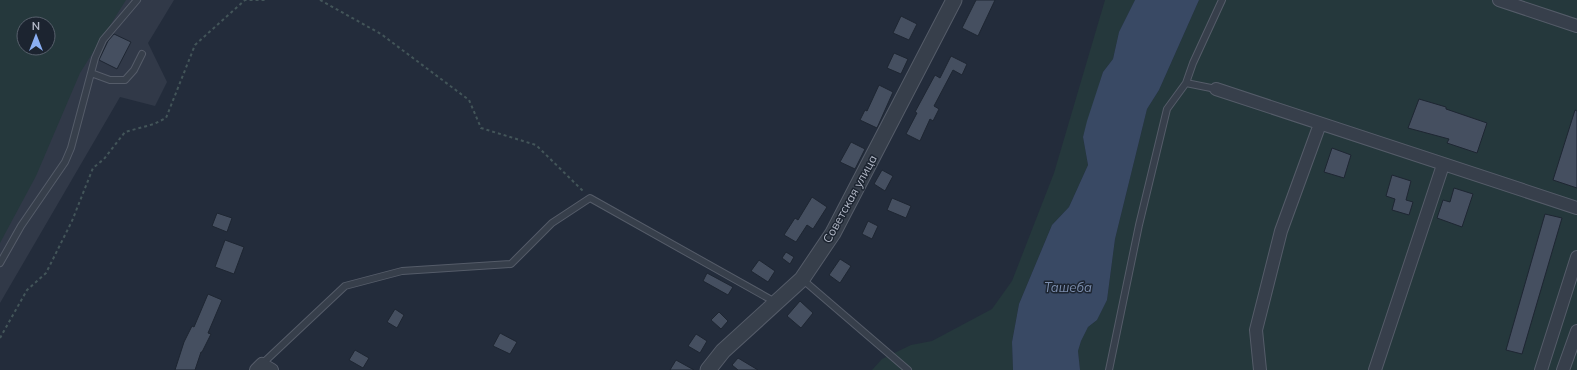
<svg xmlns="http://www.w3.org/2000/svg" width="1577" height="370" font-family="Mulish,sans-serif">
<rect width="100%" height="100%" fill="#232c3b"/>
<path fill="#313948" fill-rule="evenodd" d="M0,0H174L148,43L167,82L155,106L120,97L0,303ZM24,24H48V48H24Z"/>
<path fill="#25383c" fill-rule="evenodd" d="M0,0H126L80,73L36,176L0,243ZM24,24H48V48H24Z
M1105,0H1135L1119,32L1113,59L1103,72L1083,137L1088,165L1069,207L1052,225L1019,304L1012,342L1013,370H872L882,359L911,345L932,341L992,309L1012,281L1054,173Z
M1199,0H1577V370H1080L1078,351L1081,341L1088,327L1097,320L1107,300L1115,239L1147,109L1159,90Z"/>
<path fill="#394964" d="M1135,0H1199L1159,90L1147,109L1115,239L1107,300L1097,320L1088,327L1081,341L1078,351L1080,370H1013L1012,342L1019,304L1052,225L1069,207L1088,165L1083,137L1087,121L1103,72L1113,59L1119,32Z"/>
<path fill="#454f60" stroke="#1e2632" d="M976,0H995L978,36L962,28Z
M901,16L917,24L909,40L893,33Z
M114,34L131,42L117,69L99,60L108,41Z
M894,53L908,59L901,74L887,68Z
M951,56L967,64L962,75L953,70L934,106L939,109L933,121L930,119L920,141L906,134L917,113L915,112L935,75L940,78Z
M879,85L893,92L877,128L860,120L865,110L867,111Z
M1419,99L1446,107V109L1487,123L1477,153L1447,143L1449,139L1408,128Z
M1575,110L1577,111V188L1553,180Z
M851,142L865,149L855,169L840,162Z
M1332,148L1351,155L1344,178L1324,172Z
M882,170L893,176L885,191L874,184Z
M1392,175L1411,181L1406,200L1413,202L1409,215L1392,210L1395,199L1386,196Z
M1454,188L1473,194L1462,227L1437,218L1443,200L1450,202Z
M812,197L827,207L813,229L807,225L796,242L784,235L795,218L798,220Z
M892,198L911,206L906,218L887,210Z
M217,213L232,218L227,232L212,226Z
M1545,214L1562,218L1522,354L1506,350Z
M868,221L878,226L872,239L862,234Z
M225,240L244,247L234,274L215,267Z
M786,252L794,257L790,264L782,258Z
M840,259L851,266L840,283L829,275Z
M759,260L775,271L768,282L751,271Z
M707,273L733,287L728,295L703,281Z
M208,294L222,300L208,333L211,334L202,352H201L195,370H175L184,342L192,326L194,327Z
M800,301L813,313L801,328L787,316Z
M395,309L404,315L397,328L387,322Z
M719,312L728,321L721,329L711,320Z
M500,333L517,342L510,354L493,346Z
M696,334L707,341L700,353L688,346Z
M355,350L369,358L363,368L349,360Z
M738,358L758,370H738L732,365Z
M676,360L694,370H670Z"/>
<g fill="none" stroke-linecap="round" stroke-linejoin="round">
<defs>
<path id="service" d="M91,73L110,80H125L134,70L142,54
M1186,83L1193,63L1222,0
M0,263L21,226L65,162L71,148L95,58L103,40L137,0
M802,279L908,370
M262,364L345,286L402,271L511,264L552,223L590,198L777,303
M1109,370L1139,225L1167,109L1186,83L1216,89"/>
<path id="minor" d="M1499,0L1577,26
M1216,89L1577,208
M256,370L262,364L272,370
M1260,370L1256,330L1281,231L1320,124
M1375,370L1443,165
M1541,370L1577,257
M1563,370L1577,331"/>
<path id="tertiary" d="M708,370L723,351L802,279L833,233L954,0"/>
</defs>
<use href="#service" stroke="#555c69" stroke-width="8"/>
<use href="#minor" stroke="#555c69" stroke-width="14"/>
<use href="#tertiary" stroke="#555c69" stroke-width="17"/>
<path stroke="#435559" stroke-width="2" stroke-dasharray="3 3" stroke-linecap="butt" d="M320,0L381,34L469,100L481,128L536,145L584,192
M0,338L27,290L46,273L72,221L93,168L104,159L125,132L154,124L166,118L195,45L245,0H266"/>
<use href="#service" stroke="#373f4b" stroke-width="6"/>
<use href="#minor" stroke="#373f4b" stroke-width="12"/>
<use href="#tertiary" stroke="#373f4b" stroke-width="15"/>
</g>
<g text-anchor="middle" stroke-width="3" stroke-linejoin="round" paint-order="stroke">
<g font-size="12" fill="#b3b9c7" stroke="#1c2430">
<text transform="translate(850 199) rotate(-61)" y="4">Советская улица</text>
</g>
<g font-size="13" font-style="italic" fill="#7c8eae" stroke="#1c2430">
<text x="1068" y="292">Ташеба</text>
</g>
</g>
<g transform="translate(36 36)"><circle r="19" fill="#1c2430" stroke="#58606c"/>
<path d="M0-3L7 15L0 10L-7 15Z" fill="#8aaff4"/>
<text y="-6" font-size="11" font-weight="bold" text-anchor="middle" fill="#b3b9c7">N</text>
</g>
</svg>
